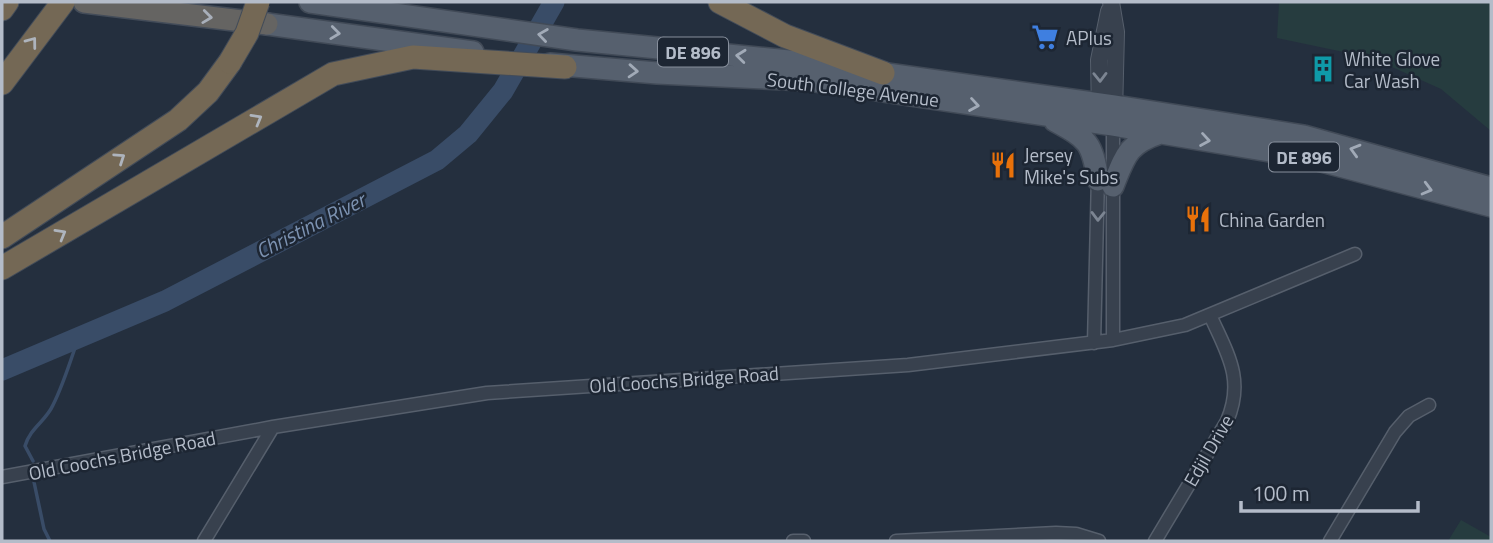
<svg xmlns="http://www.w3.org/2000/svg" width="1493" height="543" font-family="'Titillium Web',sans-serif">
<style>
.green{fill:#263c3f}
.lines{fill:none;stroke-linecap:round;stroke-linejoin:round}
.stream{stroke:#394c67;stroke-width:3.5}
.river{stroke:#394c67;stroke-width:21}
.minor-casing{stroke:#565f6c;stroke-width:15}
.tertiary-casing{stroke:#565f6c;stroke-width:18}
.primary-casing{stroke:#414a57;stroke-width:24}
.trunk-casing{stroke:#434c59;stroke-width:24}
.motorway-casing{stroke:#434c59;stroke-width:25}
.minor{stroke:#38414e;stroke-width:12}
.tertiary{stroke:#38414e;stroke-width:16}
.primary{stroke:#56606e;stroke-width:21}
.trunk{stroke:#656462;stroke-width:21}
.motorway{stroke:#746855;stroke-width:23}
.motorway-bridge-casing{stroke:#434c59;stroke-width:25;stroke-linecap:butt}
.motorway-bridge{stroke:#746855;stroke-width:23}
.oneway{stroke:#a8afba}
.oneway2{stroke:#a1aab7}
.oneway3{stroke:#aeb4bd}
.oneway4{stroke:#7c8592}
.labels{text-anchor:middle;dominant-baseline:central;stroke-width:5;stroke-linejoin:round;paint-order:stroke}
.shield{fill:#1d2633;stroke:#878f9c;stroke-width:2}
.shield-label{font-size:18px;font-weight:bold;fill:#b4bcc9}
.poi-label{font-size:19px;fill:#b4bcc9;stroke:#1d2633;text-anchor:start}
.street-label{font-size:19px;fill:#b4bcc9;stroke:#1d2633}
.water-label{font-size:21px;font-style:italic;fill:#7c92b1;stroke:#1d2633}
</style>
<rect width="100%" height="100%" fill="#242f3e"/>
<!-- green -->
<path class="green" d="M 1265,2 L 1491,2 L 1491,131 L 1441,89 L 1372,58 L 1277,38 L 1279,3 Z
M 1461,520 L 1491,537 L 1491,541 L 1448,541 Z"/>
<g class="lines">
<!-- stream -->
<path class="stream" d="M 33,461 L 25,446 C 30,428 46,421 53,405 C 64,383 71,359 79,336
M 34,482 L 44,529 L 50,541"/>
<!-- river -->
<path class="river" d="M 2,370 L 165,301 L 437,160 L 468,134 L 503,91 L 554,2"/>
<!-- minor casing -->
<g class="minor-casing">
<path id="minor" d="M 1113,125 L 1113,340
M 1094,343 L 1098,176
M 2,477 L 273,427 L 487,393 L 908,365 L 1113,340 L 1185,325 L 1355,254
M 204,541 L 273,427
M 793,541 L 804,541
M 896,541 L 1056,533 L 1076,534 L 1099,541
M 1155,541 L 1227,421 C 1245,379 1227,353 1210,315
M 1330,541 L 1395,432 L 1409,416 L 1429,405"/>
</g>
<!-- tertiary casing -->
<g class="tertiary-casing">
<path id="tertiary" d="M 1111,2 L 1116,32 L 1114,114
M 1100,114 L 1099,60 L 1109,11"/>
</g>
<!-- primary casing -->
<g class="primary-casing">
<path id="primary" d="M 310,2 L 577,40 L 809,63 L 1114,106 L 1304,136 L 1491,188
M 267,24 L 473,52
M 550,64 L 657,73 L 808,80 L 1113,125 L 1306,157 L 1491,206
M 1055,121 C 1088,139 1092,142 1098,180
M 1113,186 C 1125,156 1127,144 1160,133"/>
</g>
<!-- trunk casing -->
<g class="trunk-casing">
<path id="trunk" d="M 84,2 L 267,24"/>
</g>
<!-- motorway casing -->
<g class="motorway-casing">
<path id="motorway" d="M 720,2 L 785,36 L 883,73
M 2,9 L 7,2
M 2,83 L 63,2
M 2,237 L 178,120 L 208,92 L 230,62
M 2,268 L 333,74 L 413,57 L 565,67"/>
</g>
<!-- minor -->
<use href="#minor" class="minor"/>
<!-- tertiary -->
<use href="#tertiary" class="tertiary"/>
<!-- primary -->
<use href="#primary" class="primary"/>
<!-- trunk -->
<use href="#trunk" class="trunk"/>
<!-- motorway -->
<use href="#motorway" class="motorway"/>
<!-- motorway-bridge casing -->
<g class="motorway-bridge-casing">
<path id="motorway-bridge" d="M 230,62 L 247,33 L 258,2"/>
</g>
<!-- motorway-bridge -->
<use href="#motorway-bridge" class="motorway-bridge"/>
</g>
<!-- one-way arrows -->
<defs><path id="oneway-chevron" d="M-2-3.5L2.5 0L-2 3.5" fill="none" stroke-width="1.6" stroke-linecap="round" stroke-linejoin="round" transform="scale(1.75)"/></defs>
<use class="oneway" href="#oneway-chevron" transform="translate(207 17) rotate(7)"/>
<g class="oneway2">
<use href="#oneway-chevron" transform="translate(335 33) rotate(7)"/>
<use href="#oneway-chevron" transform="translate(543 35) rotate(-172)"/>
<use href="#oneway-chevron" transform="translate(741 56) rotate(-174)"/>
<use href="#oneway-chevron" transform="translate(633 71) rotate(4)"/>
<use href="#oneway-chevron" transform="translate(974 105) rotate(9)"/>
<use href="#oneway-chevron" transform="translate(1205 140) rotate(9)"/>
<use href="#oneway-chevron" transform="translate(1355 150) rotate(-164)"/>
<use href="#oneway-chevron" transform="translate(1427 189) rotate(15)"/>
</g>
<g class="oneway3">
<use href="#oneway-chevron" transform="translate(32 42) rotate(-53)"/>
<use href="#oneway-chevron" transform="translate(257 119) rotate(-30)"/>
<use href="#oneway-chevron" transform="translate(120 158) rotate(-34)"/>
<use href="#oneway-chevron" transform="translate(61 234) rotate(-30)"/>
</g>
<g class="oneway4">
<use href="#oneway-chevron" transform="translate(1100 77) rotate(89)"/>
<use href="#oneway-chevron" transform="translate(1098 216) rotate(91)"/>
</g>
<!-- icons -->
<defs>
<g id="supermarket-bare" transform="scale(2.1)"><path d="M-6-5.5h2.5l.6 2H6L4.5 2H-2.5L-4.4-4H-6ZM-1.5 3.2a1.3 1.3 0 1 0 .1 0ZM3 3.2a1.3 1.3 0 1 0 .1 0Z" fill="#3f7fe0" stroke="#1d2633" stroke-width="2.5" paint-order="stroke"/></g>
<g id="building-bare" transform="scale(2.1)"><path d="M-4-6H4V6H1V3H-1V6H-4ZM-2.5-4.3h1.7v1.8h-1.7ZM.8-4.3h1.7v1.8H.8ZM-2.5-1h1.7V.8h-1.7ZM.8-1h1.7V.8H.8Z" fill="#0f9aa8" stroke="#1d2633" stroke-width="2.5" paint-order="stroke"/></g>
<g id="restaurant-bare" transform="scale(2.1)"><path d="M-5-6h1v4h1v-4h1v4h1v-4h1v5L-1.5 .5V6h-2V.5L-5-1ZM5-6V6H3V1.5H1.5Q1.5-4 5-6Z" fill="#e8710a" stroke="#1d2633" stroke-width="2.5" paint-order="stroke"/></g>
</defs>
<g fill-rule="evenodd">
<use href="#supermarket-bare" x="1045" y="37"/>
<use href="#building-bare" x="1323" y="69"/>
<use href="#restaurant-bare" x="1003" y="165"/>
<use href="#restaurant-bare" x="1198" y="219"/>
</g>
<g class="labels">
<!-- shield labels -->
<g class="shield">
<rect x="658" y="37.5" width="70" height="29" rx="5"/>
<rect x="1269" y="142.5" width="70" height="29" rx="5"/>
</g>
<g class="shield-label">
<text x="693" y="52">DE 896</text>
<text x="1304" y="157">DE 896</text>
</g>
<!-- poi labels -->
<g class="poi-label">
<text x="1066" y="37">APlus</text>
<text x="1344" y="58">White Glove<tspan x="1344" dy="22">Car Wash</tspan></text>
<text x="1024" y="154">Jersey<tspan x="1024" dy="22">Mike's Subs</tspan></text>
<text x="1219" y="219">China Garden</text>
</g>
<!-- street labels -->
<g class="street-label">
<text transform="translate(853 89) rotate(7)">South College Avenue</text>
<text transform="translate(684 379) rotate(-4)">Old Coochs Bridge Road</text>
<text transform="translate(1208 450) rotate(-60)">Edjil Drive</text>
<text transform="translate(122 455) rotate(-11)">Old Coochs Bridge Road</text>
</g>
<!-- water labels -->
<g class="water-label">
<text transform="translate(310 225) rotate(-27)">Christina River</text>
</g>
</g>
<!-- border -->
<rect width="1493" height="543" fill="none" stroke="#b4bcc9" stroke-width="7"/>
<!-- scale -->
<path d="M1241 501v10h177v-10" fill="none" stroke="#b4bcc9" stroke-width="3.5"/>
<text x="1252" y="501" font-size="21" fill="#b4bcc9" stroke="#1d2633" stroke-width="5" paint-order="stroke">100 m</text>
</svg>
